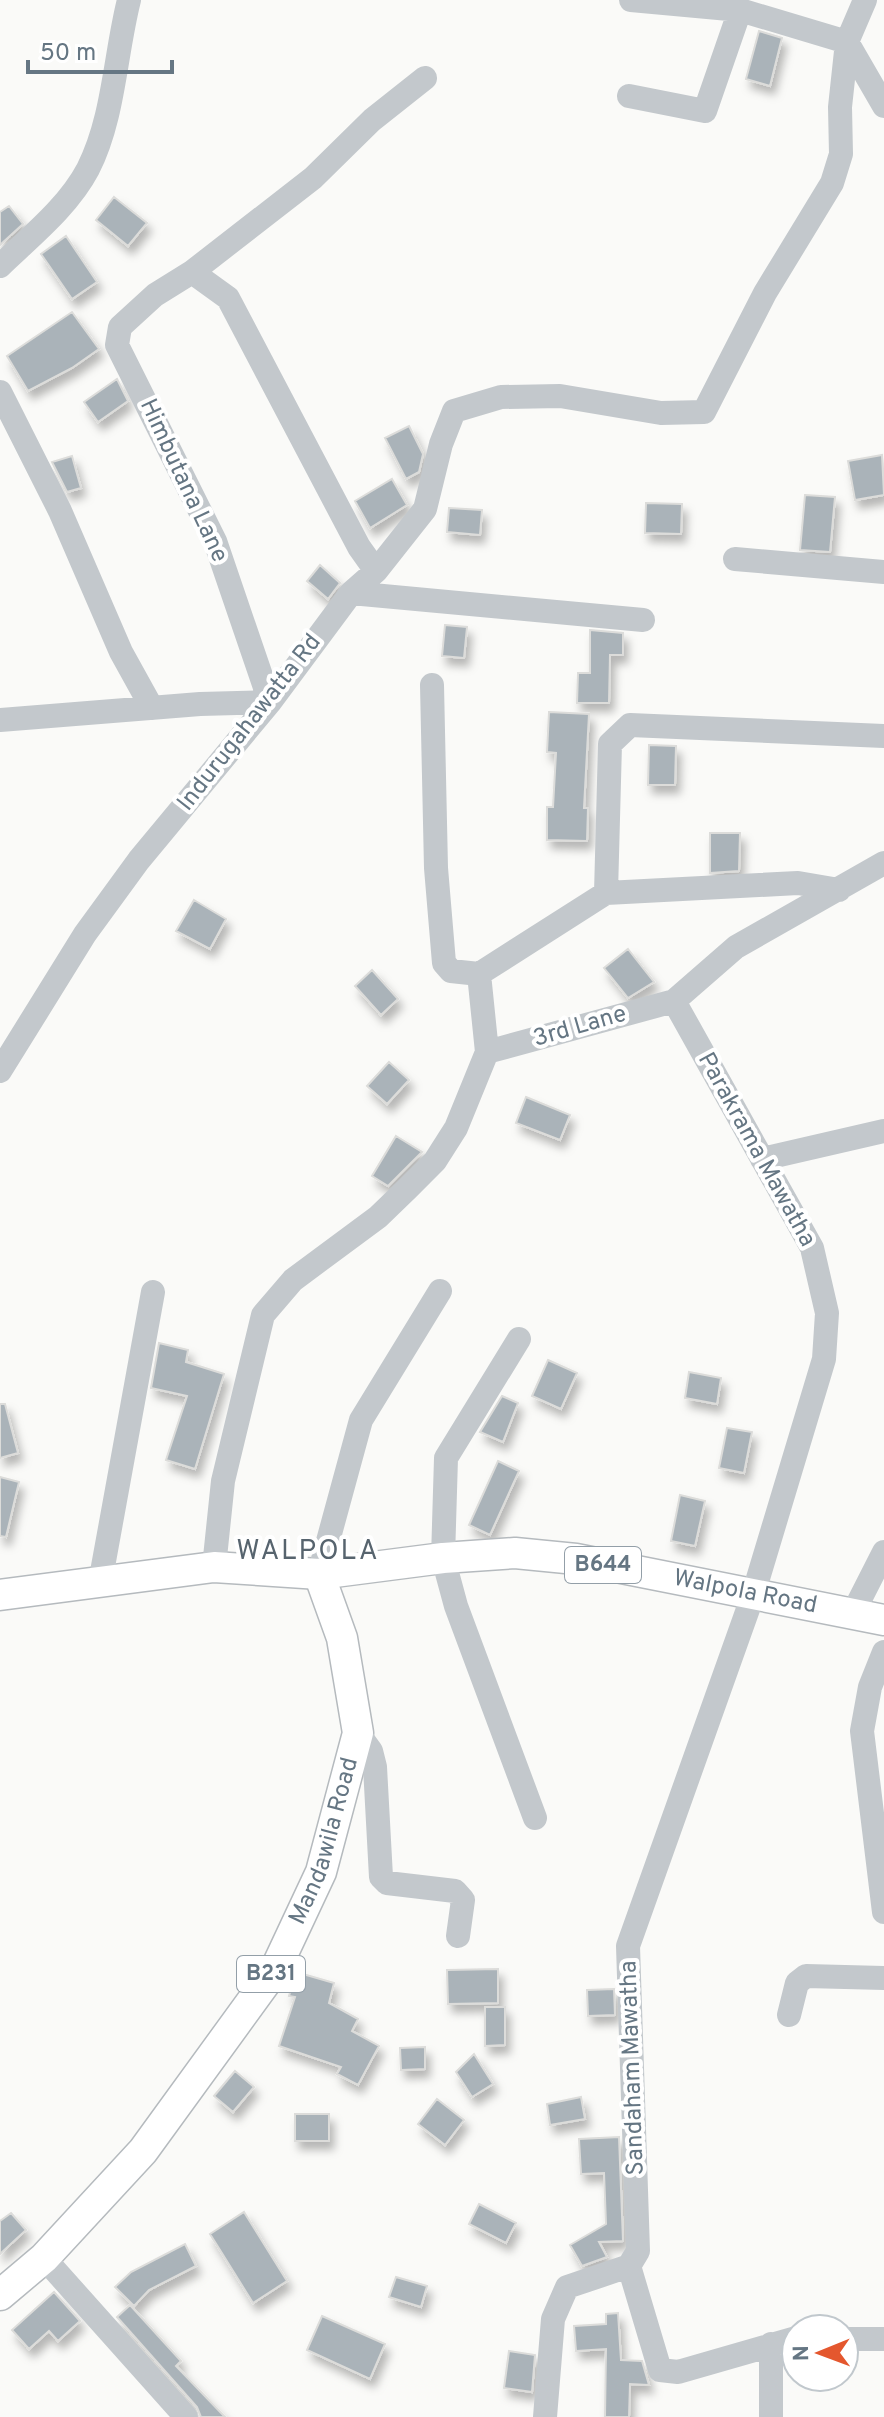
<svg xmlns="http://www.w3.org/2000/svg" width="884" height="2417" font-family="Overpass,sans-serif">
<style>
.building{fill:#aab3b9;stroke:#dcdcda;stroke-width:2;filter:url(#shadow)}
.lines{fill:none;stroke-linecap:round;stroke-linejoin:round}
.major-casing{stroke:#b5babe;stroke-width:33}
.minor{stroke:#c3c8cc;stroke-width:24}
.major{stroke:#fff;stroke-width:30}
.labels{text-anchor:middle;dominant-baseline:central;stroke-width:8;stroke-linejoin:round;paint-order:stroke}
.shield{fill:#fff;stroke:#939fa8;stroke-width:2}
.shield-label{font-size:22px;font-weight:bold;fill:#657683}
.street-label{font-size:24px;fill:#657683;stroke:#fff}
.quarter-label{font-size:28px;letter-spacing:2px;fill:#57646e;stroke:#fff}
</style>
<defs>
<filter id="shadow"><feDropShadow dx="4.5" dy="8" stdDeviation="4" flood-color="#0004"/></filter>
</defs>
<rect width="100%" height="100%" fill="#fafaf8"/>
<!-- building -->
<path class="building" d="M 759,31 L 782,38 L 770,86 L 746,79 Z
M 114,197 L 147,223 L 128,246 L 96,220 Z
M 9,206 L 23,224 L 0,245 L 0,212 Z
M 66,236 L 97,282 L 72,299 L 41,254 Z
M 72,312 L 99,349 L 72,368 L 28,391 L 7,356 Z
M 117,379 L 128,401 L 98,422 L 84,402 Z
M 409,426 L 423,454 L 419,472 L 406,479 L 385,438 Z
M 882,455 L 884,495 L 855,500 L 848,461 Z
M 72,456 L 81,488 L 67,492 L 52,462 Z
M 392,479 L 407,505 L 370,528 L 355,501 Z
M 805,495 L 835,497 L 830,552 L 800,550 Z
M 646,503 L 682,504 L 681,534 L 645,533 Z
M 449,508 L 482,510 L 480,535 L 447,532 Z
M 320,565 L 340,583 L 328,599 L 307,581 Z
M 445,625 L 467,627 L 464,658 L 442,656 Z
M 590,630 L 623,633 L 623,655 L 610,655 L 609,703 L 577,703 L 578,673 L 590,673 Z
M 549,712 L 589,714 L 584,808 L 588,808 L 587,841 L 547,840 L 547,807 L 553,807 L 556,753 L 547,752 Z
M 649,745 L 676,746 L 675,785 L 648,785 Z
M 710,833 L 740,833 L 739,871 L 710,873 Z
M 194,900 L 226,919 L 210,949 L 176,931 Z
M 628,949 L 654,982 L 628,998 L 604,968 Z
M 372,970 L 398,999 L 381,1015 L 355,986 Z
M 389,1062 L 409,1080 L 387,1104 L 367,1086 Z
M 526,1097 L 570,1115 L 560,1140 L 516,1123 Z
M 396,1136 L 422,1152 L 388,1186 L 372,1176 Z
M 159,1343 L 188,1350 L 186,1362 L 224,1374 L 195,1469 L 166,1460 L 187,1396 L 151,1388 Z
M 548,1360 L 577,1373 L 561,1409 L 532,1396 Z
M 689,1372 L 721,1378 L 717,1404 L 685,1398 Z
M 502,1396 L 518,1403 L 503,1442 L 480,1432 Z
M 0,1404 L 5,1404 L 18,1453 L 0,1458 Z
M 727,1428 L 752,1432 L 744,1473 L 719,1468 Z
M 498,1461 L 519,1471 L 490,1535 L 469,1525 Z
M 0,1477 L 19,1482 L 6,1537 L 0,1536 Z
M 680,1495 L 705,1501 L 695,1546 L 671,1541 Z
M 498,1969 L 498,2003 L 448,2004 L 447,1970 Z
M 296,1972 L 334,1983 L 329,2003 L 358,2019 L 352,2031 L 379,2046 L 358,2085 L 337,2074 L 341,2067 L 279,2046 L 295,1997 L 289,1996 Z
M 614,1989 L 615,2015 L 588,2016 L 587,1990 Z
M 485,2007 L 505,2007 L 505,2045 L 485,2046 Z
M 425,2047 L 425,2069 L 401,2070 L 400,2048 Z
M 474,2054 L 493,2084 L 472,2097 L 456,2072 Z
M 235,2071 L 254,2087 L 233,2112 L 214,2096 Z
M 581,2097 L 585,2119 L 550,2125 L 547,2104 Z
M 437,2099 L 464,2120 L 445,2145 L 418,2124 Z
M 295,2114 L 329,2114 L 329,2141 L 295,2141 Z
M 619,2137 L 623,2241 L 599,2242 L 607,2257 L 582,2266 L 570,2245 L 606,2224 L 604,2173 L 581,2174 L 579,2139 Z
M 479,2204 L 516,2223 L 506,2243 L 469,2224 Z
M 244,2212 L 287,2281 L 253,2303 L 210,2234 Z
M 11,2213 L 26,2230 L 0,2254 L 0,2221 Z
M 185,2244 L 196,2266 L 149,2290 L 134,2306 L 115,2287 L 131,2272 Z
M 396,2277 L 427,2286 L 421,2307 L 389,2297 Z
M 54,2292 L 80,2321 L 58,2341 L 49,2331 L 29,2349 L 12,2330 Z
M 130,2305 L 181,2361 L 176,2366 L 225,2417 L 201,2417 L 197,2407 L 117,2317 Z
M 618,2313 L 621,2360 L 642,2361 L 649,2385 L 630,2384 L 629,2417 L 605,2417 L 606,2349 L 576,2351 L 574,2326 L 606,2324 L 606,2314 Z
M 322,2316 L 385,2344 L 370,2379 L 307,2350 Z
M 509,2351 L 535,2355 L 532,2392 L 504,2388 Z"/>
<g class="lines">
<!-- major casing -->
<g class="major-casing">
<g id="major">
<path id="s1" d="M 0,1595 L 214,1567 L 319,1574 L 443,1558 L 515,1553 L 576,1559 L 884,1620"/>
<path id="s2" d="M 0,2295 L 44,2258 L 143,2151 L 276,1968 L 321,1872 L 358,1733 L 342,1638 L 319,1574"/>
</g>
</g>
<!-- minor -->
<path class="minor" d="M 631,0 L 740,10 L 847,42 L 884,106
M 629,96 L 705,111 L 740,10
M 0,266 C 30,237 68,207 88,169 C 114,118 115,55 129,0
M 192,272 L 228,298 L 359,547 L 376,571
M 0,392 L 60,511 L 121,652 L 152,708
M 735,559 L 884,572
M 351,593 L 643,620
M 432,685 L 436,868 L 444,963 L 451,971 L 479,974
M 0,720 L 200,704 L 270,702 L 215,541 L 117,345 L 120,327 L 155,295 L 192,272 L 313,178 L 372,120 L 425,78
M 606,893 L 610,744 L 630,725 L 884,736
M 487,1052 L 674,1001
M 0,1071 L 85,934 L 139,860 L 270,702 L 351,593 L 376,571 L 425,509 L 441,444 L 454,411 L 501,397 L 560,396 L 661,413 L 704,412 L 765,293 L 832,183 L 841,154 L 840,107 L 847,42 L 865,0
M 762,1159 L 884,1131
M 519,1339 L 446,1458 L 443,1558 L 456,1606 L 535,1818
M 214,1567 L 223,1481 L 263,1315 L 293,1280 L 378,1217 L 408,1188 L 435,1161 L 456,1128 L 487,1052 L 479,974 L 606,893 L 798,883 L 839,890
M 319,1574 L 361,1420 L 440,1291
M 100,1583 L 153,1292
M 853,1613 L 884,1552
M 884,1652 L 870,1687 L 862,1731 L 884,1912
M 358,1733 L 371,1751 L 375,1767 L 381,1877 L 387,1883 L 455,1891 L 463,1900 L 458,1936
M 789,2015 L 797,1983 L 806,1976 L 884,1978
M 44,2258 L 186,2417
M 629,2266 L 660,2370 L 678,2372 L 796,2338
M 844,2339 L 884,2339
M 545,2417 L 553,2319 L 567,2287 L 629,2266 L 638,2251 L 628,1946 L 753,1595 L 824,1359 L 827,1313 L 812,1248 L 674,1001 L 736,947 L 884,863
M 771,2417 L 771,2344"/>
<!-- major -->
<use href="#major" class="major"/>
</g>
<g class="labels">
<!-- shield labels -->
<g class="shield">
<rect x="565" y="1547" width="76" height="36" rx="6"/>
<rect x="237" y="1956" width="68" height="36" rx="6"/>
</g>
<g class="shield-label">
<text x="603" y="1565">B644</text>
<text x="271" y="1974">B231</text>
</g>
<!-- street labels -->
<g class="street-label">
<text transform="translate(183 481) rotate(65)">Himbutana Lane</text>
<text transform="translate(250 723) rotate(-52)">Indurugahawatta Rd</text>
<text transform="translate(580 1027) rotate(-16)">3rd Lane</text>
<text transform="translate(756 1150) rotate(61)">Parakrama Mawatha</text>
<text stroke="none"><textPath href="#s1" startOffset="752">Walpola Road</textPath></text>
<text stroke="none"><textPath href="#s2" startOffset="566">Mandawila Road</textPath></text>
<text transform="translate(633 2068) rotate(-92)">Sandaham Mawatha</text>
</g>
<!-- quarter labels -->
<g class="quarter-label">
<text x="308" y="1552">WALPOLA</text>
</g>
</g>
<!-- north arrow -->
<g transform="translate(820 2353) rotate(269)"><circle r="38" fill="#ffffff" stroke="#c1c8cd" stroke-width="2"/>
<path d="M0-6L14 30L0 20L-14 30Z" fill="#e4572e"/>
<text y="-12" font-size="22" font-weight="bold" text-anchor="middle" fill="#657683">N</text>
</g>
<!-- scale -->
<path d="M28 60v12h144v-12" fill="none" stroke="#657683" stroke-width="4"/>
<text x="40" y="60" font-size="24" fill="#657683" stroke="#ffffff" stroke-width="6" paint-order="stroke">50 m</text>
</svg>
